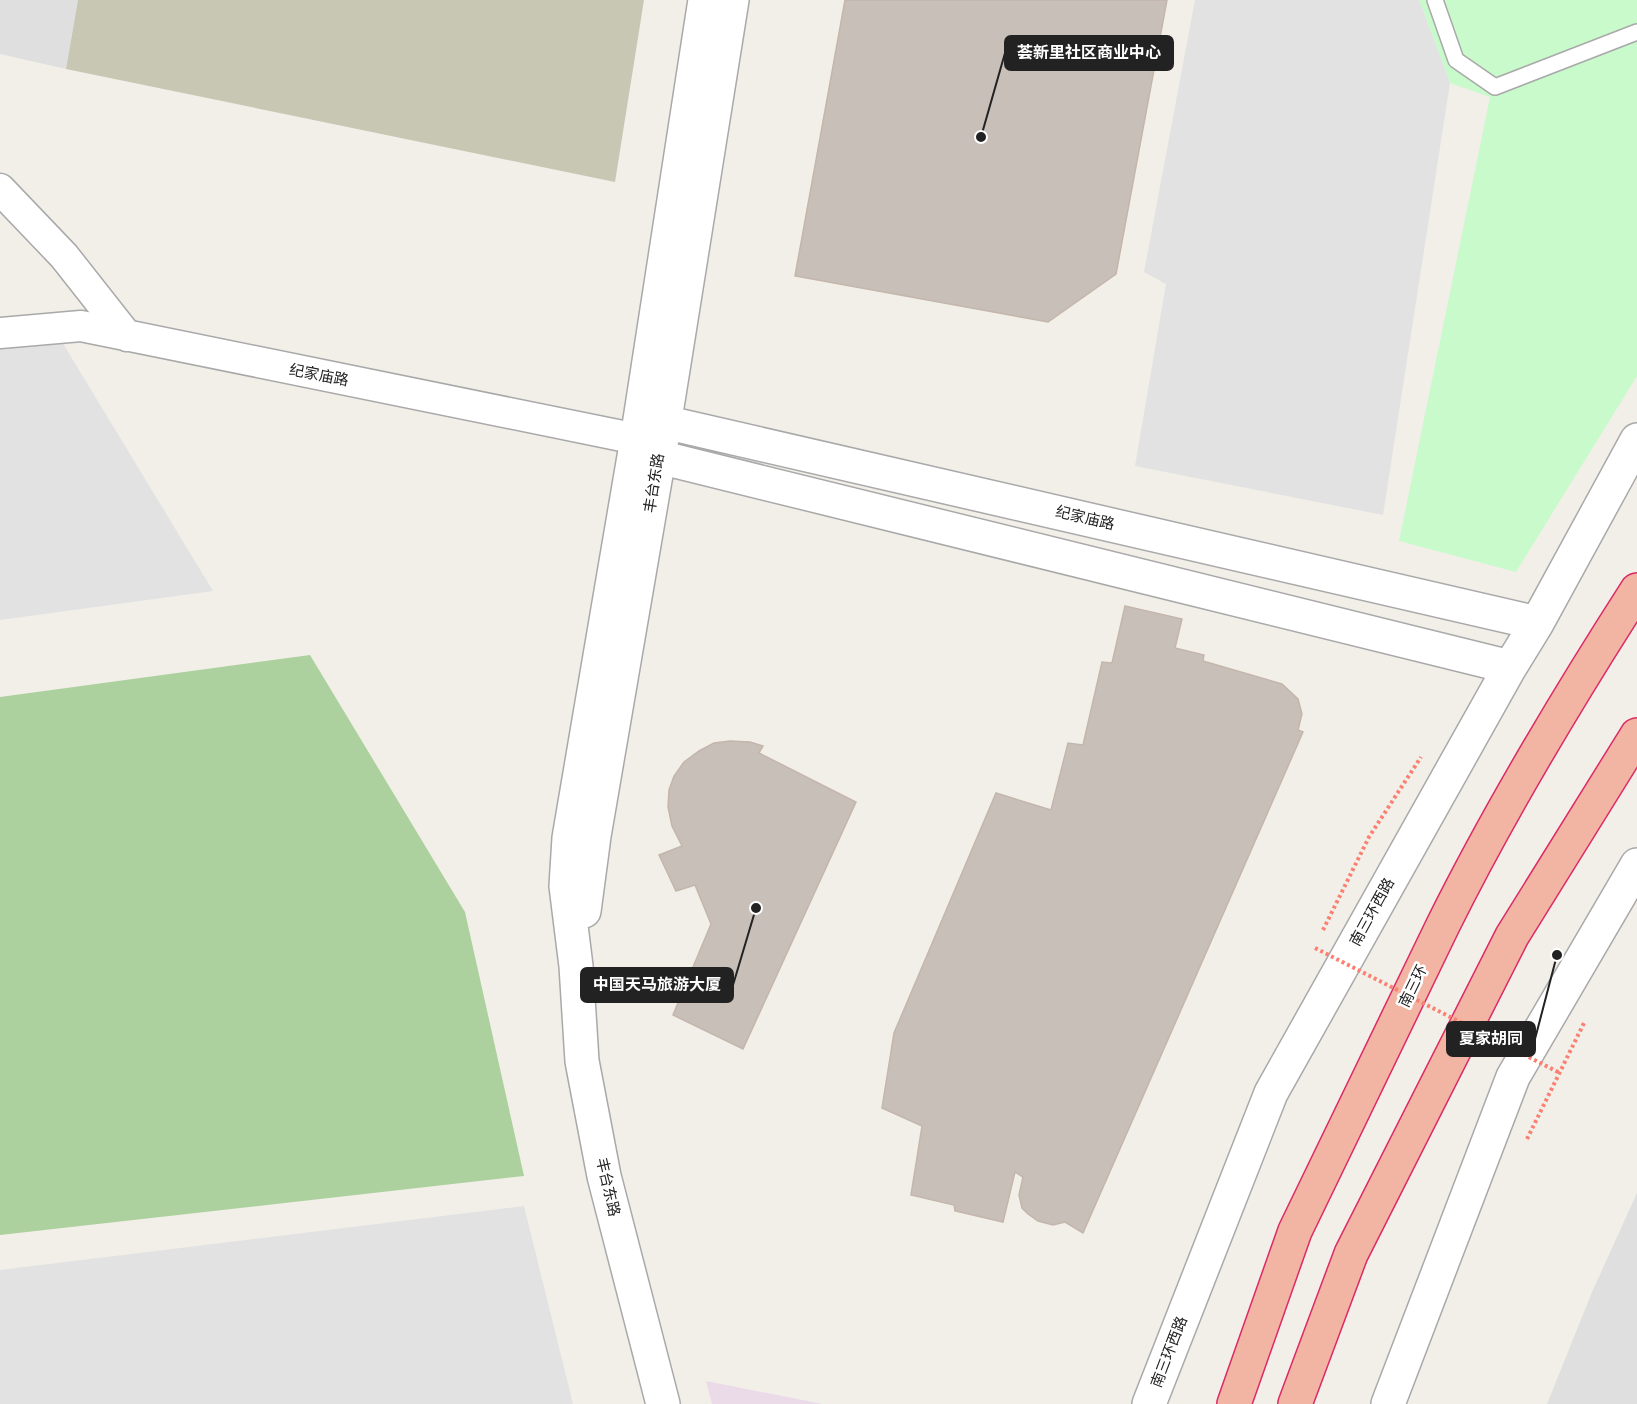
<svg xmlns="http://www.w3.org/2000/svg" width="1637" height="1404" font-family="Raleway,'Noto Sans SC',sans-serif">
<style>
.residential{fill:#e0dfdf}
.industrial{fill:#ebdbe8}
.construction{fill:#c7c7b4}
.forest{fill:#add19e}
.park{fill:#c8facc}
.parking{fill:#e2e2e2}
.building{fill:#c7bfb8;stroke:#c4b6ab;stroke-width:1.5}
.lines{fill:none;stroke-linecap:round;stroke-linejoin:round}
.service-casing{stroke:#a9a9a9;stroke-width:18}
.minor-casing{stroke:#a9a9a9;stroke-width:33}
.tertiary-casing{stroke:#a9a9a9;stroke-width:36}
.trunk-casing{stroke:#dc2a67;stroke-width:36}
.path{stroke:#fa8072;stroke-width:4;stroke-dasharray:3 3;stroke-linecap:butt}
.service{stroke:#fff;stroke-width:15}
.minor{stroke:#fff;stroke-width:30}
.tertiary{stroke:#fff;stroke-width:33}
.trunk{stroke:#f2b4a3;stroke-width:33}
.path-bridge{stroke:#fa8072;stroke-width:4;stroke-dasharray:3 3;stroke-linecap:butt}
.labels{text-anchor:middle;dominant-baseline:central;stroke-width:5;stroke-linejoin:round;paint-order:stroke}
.street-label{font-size:15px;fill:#222;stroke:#fff}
.leader{fill:none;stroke:#222;stroke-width:2}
.callout-dot{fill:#222;stroke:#fff;stroke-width:2}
.callout{fill:#222;stroke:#222;stroke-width:2}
.callout-label{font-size:16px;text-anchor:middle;font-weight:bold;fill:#fff}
</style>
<rect width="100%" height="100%" fill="#f2efe9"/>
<!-- residential -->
<path class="residential" d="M 0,0 L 78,0 L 66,69 L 0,54 Z
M 1637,1193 L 1637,1404 L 1547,1404 L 1592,1292 Z"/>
<!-- industrial -->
<path class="industrial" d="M 706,1381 L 823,1404 L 712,1404 Z"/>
<!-- construction -->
<path class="construction" d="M 78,0 L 644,0 L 615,182 L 66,69 Z"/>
<!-- forest -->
<path class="forest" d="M 310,655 L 465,912 L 524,1176 L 0,1235 L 0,697 Z"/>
<!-- park -->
<path class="park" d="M 1419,0 L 1637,0 L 1637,376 L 1516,572 L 1399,541 L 1490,97 L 1450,83 Z"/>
<!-- parking -->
<path class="parking" d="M 1195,0 L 1419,0 L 1450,83 L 1383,515 L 1135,466 L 1166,284 L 1144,272 Z
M 62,342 L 213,591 L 0,620 L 0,348 Z
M 524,1206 L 573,1404 L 0,1404 L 0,1270 Z"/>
<!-- building -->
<path class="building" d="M 845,0 L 1167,0 L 1116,274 L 1048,322 L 795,276 Z
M 1125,606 L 1182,619 L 1175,648 L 1204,655 L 1203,661 L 1282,684 L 1298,699 L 1302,714 L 1298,730 L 1303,732 L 1083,1233 L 1065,1222 L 1053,1225 L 1038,1221 L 1028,1214 L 1022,1208 L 1019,1195 L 1023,1177 L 1015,1172 L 1003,1222 L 955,1211 L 954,1205 L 911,1195 L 922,1126 L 882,1108 L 894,1033 L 996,793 L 1051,810 L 1068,743 L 1083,745 L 1102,662 L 1112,663 Z
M 730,741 L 750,742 L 763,746 L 759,753 L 856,802 L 743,1049 L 673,1015 L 711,924 L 695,885 L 676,891 L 659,855 L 682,846 L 672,826 L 668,807 L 669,790 L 674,776 L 684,762 L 699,751 L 714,743 Z"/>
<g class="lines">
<!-- service casing -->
<g class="service-casing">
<path id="service" d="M 1435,0 L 1456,60 L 1495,87 L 1637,32"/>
</g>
<!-- minor casing -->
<g class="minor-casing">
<path id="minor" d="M 0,189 L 64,256 L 127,336
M 0,333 L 81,326 L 637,439"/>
</g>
<!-- tertiary casing -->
<g class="tertiary-casing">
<path id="tertiary" d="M 646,433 L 664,422 L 1537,623
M 643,444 L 659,457 L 1510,667
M 584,911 L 594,836 L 659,457 L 732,0
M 663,1404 L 604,1176 L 582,1061 L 576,966 L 566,886 L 569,838 L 637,439 L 705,0
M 1149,1404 L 1271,1093 L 1510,667 L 1537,623 L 1637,440
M 1388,1404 L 1513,1077 L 1637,865"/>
</g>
<!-- trunk casing -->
<g class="trunk-casing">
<path id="trunk" d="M 1234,1404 L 1295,1231 L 1443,925 C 1500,810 1567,699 1637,590
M 1295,1404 L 1351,1254 L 1512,936 L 1637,735"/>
</g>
<!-- path -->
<path class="path" d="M 1323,930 L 1369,837 L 1421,757
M 1527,1139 L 1585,1021"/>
<!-- service -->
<use href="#service" class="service"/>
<!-- minor -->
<use href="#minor" class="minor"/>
<!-- tertiary -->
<use href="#tertiary" class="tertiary"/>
<!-- trunk -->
<use href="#trunk" class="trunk"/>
<!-- path-bridge -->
<path class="path-bridge" d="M 1315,948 L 1560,1073"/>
</g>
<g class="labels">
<!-- street labels -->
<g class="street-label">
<text transform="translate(319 375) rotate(11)">纪家庙路</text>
<text transform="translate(654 483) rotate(-81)">丰台东路</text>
<text transform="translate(1085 518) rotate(13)">纪家庙路</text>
<text transform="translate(1372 912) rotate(-61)">南三环西路</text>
<text transform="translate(1413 986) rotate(-64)">南三环</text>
<text transform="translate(608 1187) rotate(77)">丰台东路</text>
<text transform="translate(1169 1352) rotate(-69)">南三环西路</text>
</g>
</g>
<!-- callouts -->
<path class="leader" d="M981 137L1005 53M756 908L733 985M1557 955L1535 1039"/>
<g class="callout-dot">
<circle cx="981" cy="137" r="6"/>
<circle cx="756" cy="908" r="6"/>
<circle cx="1557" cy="955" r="6"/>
</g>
<g class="callout">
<rect x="1005" y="36" width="168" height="34" rx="6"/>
<rect x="581" y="968" width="152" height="34" rx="6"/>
<rect x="1447" y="1022" width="88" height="34" rx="6"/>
</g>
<g class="callout-label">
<text x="1089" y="58">荟新里社区商业中心</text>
<text x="657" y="990">中国天马旅游大厦</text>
<text x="1491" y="1044">夏家胡同</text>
</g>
</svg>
